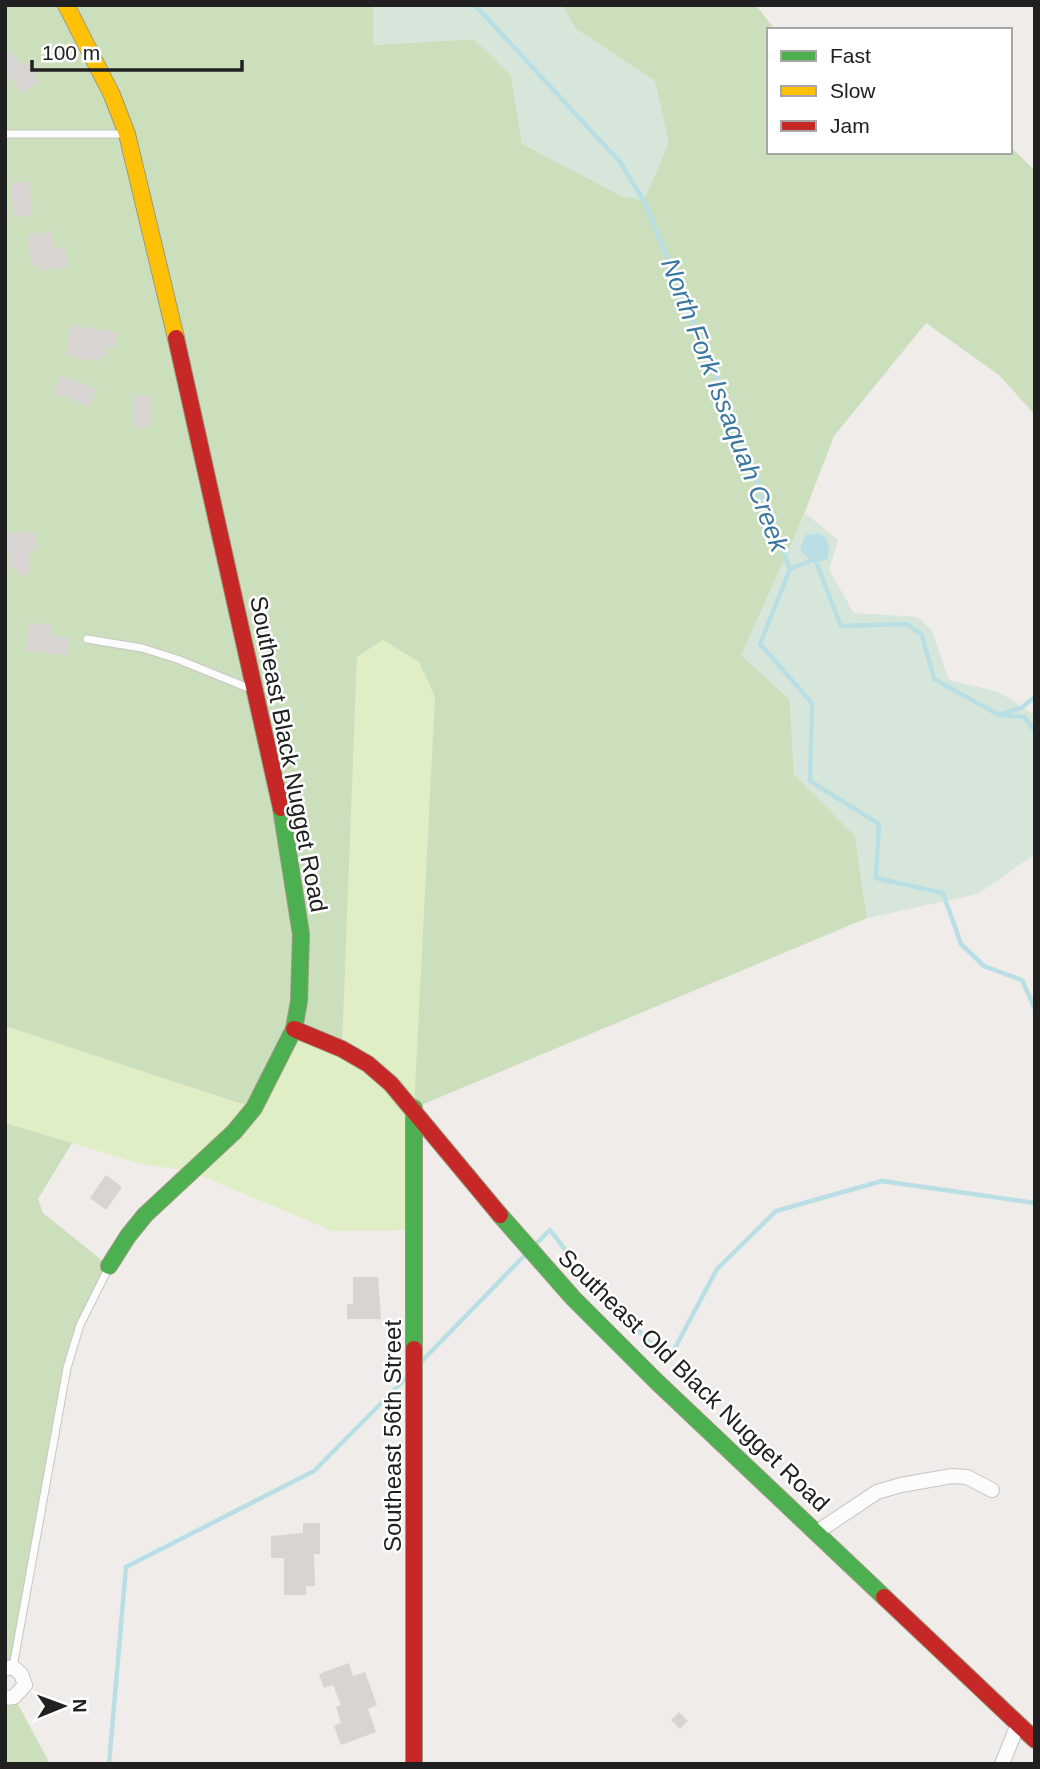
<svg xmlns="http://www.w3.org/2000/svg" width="1040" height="1769" font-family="Arial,sans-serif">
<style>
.grass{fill:#dfeec5}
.forest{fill:#ccdfbc}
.wetland{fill:#d6e6db}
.water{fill:#b9dfe5}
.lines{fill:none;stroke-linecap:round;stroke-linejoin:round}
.stream{stroke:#b9dfe5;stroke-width:4.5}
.building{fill:#d7d4d1}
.lane-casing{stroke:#c7c6c5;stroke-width:9}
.street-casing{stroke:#c7c6c5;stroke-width:16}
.fast-casing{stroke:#9a9a7f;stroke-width:18}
.slow-casing{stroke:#9a9a7f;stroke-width:18}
.jam-casing{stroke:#9a9a7f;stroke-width:18}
.lane{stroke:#fdfcfc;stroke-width:7}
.street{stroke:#fdfcfc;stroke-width:14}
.fast{stroke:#4caf50;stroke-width:16}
.slow{stroke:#ffc107;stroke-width:16}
.jam{stroke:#c62828;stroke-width:16}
.labels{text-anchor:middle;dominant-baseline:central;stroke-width:5;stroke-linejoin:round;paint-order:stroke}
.street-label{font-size:24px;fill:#202020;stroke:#fff}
.water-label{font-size:26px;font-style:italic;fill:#3b77a1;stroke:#fff}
</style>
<rect width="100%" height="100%" fill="#efece9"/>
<!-- grass -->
<path class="grass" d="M 383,640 L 419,662 L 435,697 L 414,1230 L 333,1231 L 190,1171 L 142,1164 L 5,1123 L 5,1026 L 253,1108 L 294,1029 L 342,1049 L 357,657 Z"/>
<!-- forest -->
<path class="forest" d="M 5,5 L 373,5 L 373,45 L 474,39 L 511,75 L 522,144 L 655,81 L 576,29 L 561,5 L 756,5 L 775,30 L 769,30 L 769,152 L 1010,152 L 1010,146 L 1035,171 L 1035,415 L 999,375 L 926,323 L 834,436 L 794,540 L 790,700 L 794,774 L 855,836 L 867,918 L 414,1108 L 435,697 L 419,662 L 383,640 L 357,657 L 342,1049 L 294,1029 L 254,1108 L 5,1026 Z
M 5,1123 L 72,1143 L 38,1199 L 43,1213 L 109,1266 L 80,1325 L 67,1368 L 13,1667 L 5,1669 Z
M 14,1697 L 50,1764 L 5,1764 L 5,1698 Z"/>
<!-- wetland -->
<path class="wetland" d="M 373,5 L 561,5 L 576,29 L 655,81 L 669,142 L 644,201 L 621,196 L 522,144 L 511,75 L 474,39 L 373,45 Z
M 805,513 L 838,540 L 829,570 L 854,613 L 918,617 L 932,631 L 949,680 L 999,692 L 1033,714 L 1035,717 L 1035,854 L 978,894 L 867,918 L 855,836 L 794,774 L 790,700 L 741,655 Z"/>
<!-- water -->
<path class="water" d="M 819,533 C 830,539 830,547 828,559 C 814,564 810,561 800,550 L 805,535 Z"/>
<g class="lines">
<!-- stream -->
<path class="stream" d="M 475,5 L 620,162 L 644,201 L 741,438 L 790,569 L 760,644 L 812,703 L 810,781 L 879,824 L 876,878 L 943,893 L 961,944 L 984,966 L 1022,980 L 1035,1009
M 790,569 L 815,559 L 841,626 L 907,624 L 922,635 L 934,679 L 999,715 L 1024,717 L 1035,731
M 1002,714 L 1021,708 L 1035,697
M 533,1247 L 550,1230 L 587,1278 L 668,1361 L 717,1269 L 776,1211 L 882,1181 L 1035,1203
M 421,1362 L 527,1253
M 109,1764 L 126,1567 L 314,1471 L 408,1376"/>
</g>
<!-- building -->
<path class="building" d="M 12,52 L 21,66 L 27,62 L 40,82 L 23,93 L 14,80 L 11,83 L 5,73 L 5,57 Z
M 11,182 L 30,182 L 31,216 L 13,217 Z
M 52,231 L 54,249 L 65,247 L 68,267 L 42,271 L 41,265 L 32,266 L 27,235 Z
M 71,325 L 117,332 L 115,349 L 107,348 L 106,358 L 99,357 L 98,361 L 66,356 Z
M 61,375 L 96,389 L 90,407 L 54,393 Z
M 133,395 L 150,395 L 152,426 L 134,427 Z
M 36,532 L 37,550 L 29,550 L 30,575 L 18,575 L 18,569 L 10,569 L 9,553 L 6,553 L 5,533 Z
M 29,623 L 52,625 L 51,636 L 69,638 L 68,655 L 26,651 Z
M 106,1175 L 122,1187 L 106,1210 L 90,1198 Z
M 353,1277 L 378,1277 L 381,1319 L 347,1319 L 347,1304 L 353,1304 Z
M 303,1523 L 320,1523 L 320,1554 L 314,1554 L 315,1586 L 306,1586 L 306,1595 L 284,1595 L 284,1558 L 271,1558 L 271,1536 L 303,1533 Z
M 349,1663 L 353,1676 L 365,1672 L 377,1705 L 368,1709 L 376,1732 L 341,1745 L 334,1726 L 341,1723 L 336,1707 L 341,1705 L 333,1685 L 324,1688 L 319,1674 Z
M 679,1712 L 688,1721 L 680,1729 L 671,1720 Z"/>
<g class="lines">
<!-- lane casing -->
<g class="lane-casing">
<path id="lane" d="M 5,134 L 124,134
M 87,639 L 142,648 L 177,659 L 251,689
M 13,1667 L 67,1368 L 80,1325 L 109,1267"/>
</g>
<!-- street casing -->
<g class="street-casing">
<path id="street" d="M 817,1532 L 877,1492 L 901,1485 L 952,1476 L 967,1477 L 992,1490
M 5,1669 L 13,1667 L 21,1674 L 25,1685 L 14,1697 L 5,1698
M 1002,1764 L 1018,1724"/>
</g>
<!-- fast casing -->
<g class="fast-casing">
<path id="fast" d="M 414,1108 L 414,1349
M 500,1215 L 573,1298 L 656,1381 L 884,1597
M 109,1266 L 128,1236 L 145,1215 L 234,1132 L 254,1108 L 294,1029 L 299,1001 L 301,934 L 281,808"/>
</g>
<!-- slow casing -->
<g class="slow-casing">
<path id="slow" d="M 66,5 L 112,95 L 127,134 L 176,338"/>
</g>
<!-- jam casing -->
<g class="jam-casing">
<path id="jam" d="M 176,338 L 281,808
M 294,1029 L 342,1049 L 368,1064 L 391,1084 L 500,1215
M 414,1349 L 414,1764
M 884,1597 L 1035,1740"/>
</g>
<!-- lane -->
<use href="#lane" class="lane"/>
<!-- street -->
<use href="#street" class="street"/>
<!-- fast -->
<use href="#fast" class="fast"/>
<!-- slow -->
<use href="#slow" class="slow"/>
<!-- jam -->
<use href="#jam" class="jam"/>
</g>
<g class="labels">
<!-- street labels -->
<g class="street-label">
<text transform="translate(289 754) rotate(79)">Southeast Black Nugget Road</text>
<text transform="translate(694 1380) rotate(44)">Southeast Old Black Nugget Road</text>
<text transform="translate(392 1436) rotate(-90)">Southeast 56th Street</text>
</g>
<!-- water labels -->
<g class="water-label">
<text transform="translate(725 405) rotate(69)">North Fork Issaquah Creek</text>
</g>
</g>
<!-- border -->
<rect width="1040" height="1769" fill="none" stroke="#202020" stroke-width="14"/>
<!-- legend -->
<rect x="767" y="28" width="245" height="126" fill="#ffffff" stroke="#a6a6a6" stroke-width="2"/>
<rect x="781" y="51" width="35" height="10" fill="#4caf50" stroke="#a6a6a6" stroke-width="2"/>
<text x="830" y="63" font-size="21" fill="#202020">Fast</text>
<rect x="781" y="86" width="35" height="10" fill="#ffc107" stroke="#a6a6a6" stroke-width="2"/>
<text x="830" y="98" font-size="21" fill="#202020">Slow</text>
<rect x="781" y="121" width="35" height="10" fill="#c62828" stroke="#a6a6a6" stroke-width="2"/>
<text x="830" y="133" font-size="21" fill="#202020">Jam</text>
<!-- north arrow -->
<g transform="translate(63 1706) rotate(89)" stroke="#ffffff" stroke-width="5" paint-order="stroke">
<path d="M0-5L12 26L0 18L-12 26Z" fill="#202020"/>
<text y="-10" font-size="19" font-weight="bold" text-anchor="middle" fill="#202020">N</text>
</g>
<!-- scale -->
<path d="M32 60v10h210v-10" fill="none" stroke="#202020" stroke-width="3.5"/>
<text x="42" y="60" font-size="21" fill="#202020" stroke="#ffffff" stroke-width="5" paint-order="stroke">100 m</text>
</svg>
